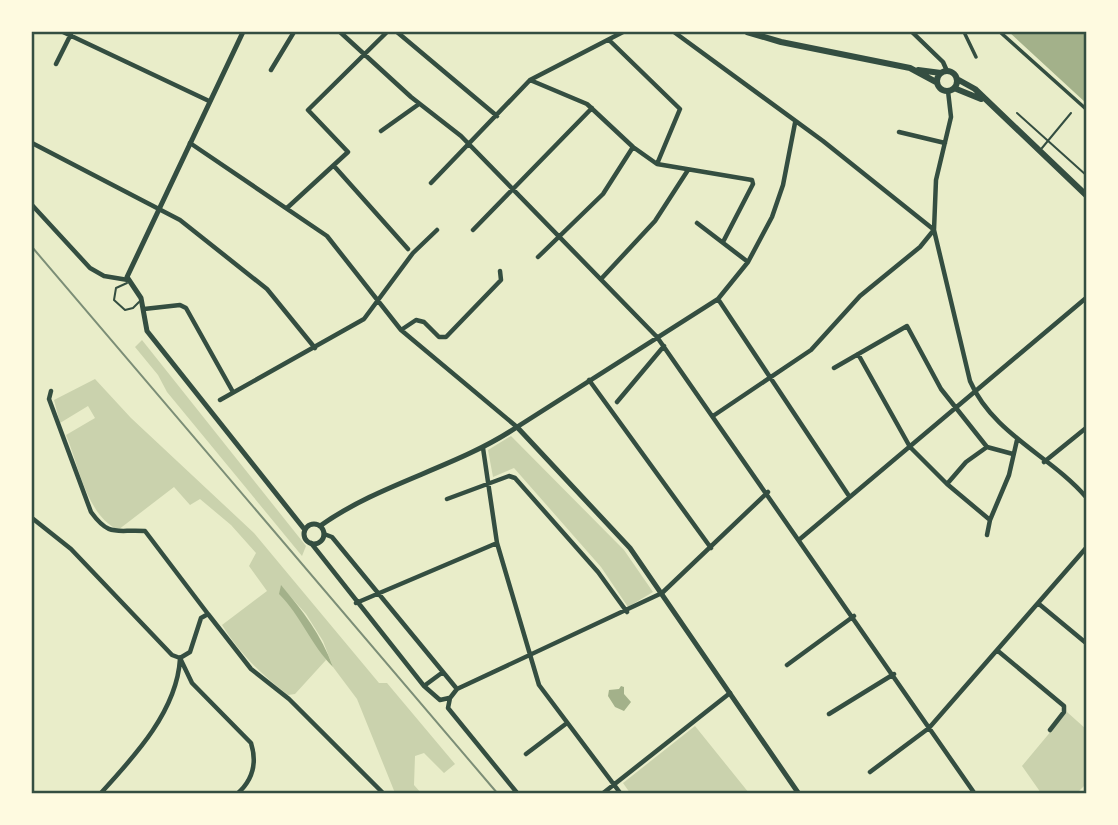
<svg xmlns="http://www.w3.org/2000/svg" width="1118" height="825" font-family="'Sofia Sans Condensed',sans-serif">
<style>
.green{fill:#cad2ad}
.water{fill:#a3b18a}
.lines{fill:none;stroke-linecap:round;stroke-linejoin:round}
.service{stroke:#344e41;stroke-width:2}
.pedestrian{stroke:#344e41;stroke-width:3.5}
.minor{stroke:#344e41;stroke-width:4.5}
.tertiary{stroke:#344e41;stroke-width:5}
.secondary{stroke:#344e41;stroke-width:6}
.rail{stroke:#7c8e77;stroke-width:2}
.neatline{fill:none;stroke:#344e41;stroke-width:2.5}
</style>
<rect width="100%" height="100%" fill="#e9edc9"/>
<!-- green -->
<path class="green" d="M 142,340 L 306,546 L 302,556 L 167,392 L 158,375 L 135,347 Z
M 95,379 L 131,418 L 254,533 L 379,683 L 387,683 L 455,764 L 444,773 L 424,753 L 415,756 L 414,785 L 421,793 L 395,793 L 357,699 L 333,667 L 323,641 L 306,614 L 281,586 L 280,594 L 297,612 L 326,660 L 295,694 L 288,695 C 261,674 240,654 222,625 L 267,591 L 249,566 L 256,553 L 231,525 L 200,499 L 190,505 L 174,487 L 118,530 C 86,514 79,466 66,435 L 95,418 L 88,406 L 60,423 L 54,400 Z
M 511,436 L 624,550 L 653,592 L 628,607 L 601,567 L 514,468 L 493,477 L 488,450 Z
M 1067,712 L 1086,729 L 1086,784 L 1077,793 L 1041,793 L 1022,766 Z
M 695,726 L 749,793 L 630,793 L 623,783 Z"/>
<!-- water -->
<path class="water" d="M 1009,32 L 1086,32 L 1086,103 Z
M 281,585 C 303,611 321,634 333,667 C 311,645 301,616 279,594 Z
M 621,686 L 624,687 L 624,694 L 631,702 L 624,711 L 615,707 L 608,696 L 609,690 L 619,689 Z"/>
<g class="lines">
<!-- service -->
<path class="service" d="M 1017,113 L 1086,175
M 1042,148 L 1071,113
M 127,283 L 116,288 L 114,300 L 125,310 L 133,308 L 139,302"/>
<!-- pedestrian -->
<path class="pedestrian" d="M 964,32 L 976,57
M 1000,32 L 1086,109"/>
<!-- minor -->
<path class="minor" d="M 63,32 L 209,101
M 340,32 L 411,97 L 461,136 L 657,337 L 975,794
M 397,32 L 497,116
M 674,32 L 823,141 L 933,229
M 912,32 L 943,62 L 947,71
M 609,40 L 680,109 L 657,164
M 56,64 L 72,32
M 271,70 L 294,32
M 530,80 L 587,104 L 633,147 L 657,164 L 752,180 L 753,184 L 723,242
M 948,91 L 951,117 L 936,180 L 934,230 L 970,381 C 993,434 1051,456 1086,497
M 381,131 L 419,104
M 899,132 L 945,143
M 32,143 L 180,220 L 267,289 L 315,348
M 190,143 L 327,236 L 401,330 L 517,427 L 718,299 L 748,262 L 772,217 L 783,185 L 795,123
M 334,166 L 408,249
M 431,183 L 530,80 L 623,32
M 32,205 L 90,268 L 104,276 L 128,280
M 287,208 L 348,152 L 308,110 L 387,32
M 697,223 L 748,262
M 473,230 L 592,108
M 538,257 L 603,194 L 633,147
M 602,278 L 655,221 L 688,170
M 718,299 L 849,496
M 144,309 L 180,305 L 186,308 L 233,392
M 401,330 L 416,320 L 424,322 L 439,337 L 446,337 L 501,280 L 500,271
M 858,354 L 910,447 L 947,484 L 990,520
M 834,368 L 907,326 L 941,389 L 987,447
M 589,380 L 711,548
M 51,391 L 49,399 L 91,512 C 110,538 116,529 145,531 L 208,614
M 220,400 L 364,319 L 413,253 L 437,230
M 617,402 L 664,346
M 713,416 L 811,350 L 860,296 L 920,247 L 933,231
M 483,448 L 497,543 L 539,685 L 621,794
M 1044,462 L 1086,428
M 947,484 L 966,462 L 987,447 L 1013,454
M 447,499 L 509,476 L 515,478 L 598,572 L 627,612
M 32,518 L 71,549 L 172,655 L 180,658 L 192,683 L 251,743 C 257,762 253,780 237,794
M 324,534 L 332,537 L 457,689
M 987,535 L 990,520 L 1009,475 L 1017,440
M 800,539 L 1086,298
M 311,543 L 424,686 L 440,700 L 449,698
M 356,603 L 497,543
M 1039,604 L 1086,643
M 998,651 L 1064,706 L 1064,712 L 1050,730
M 180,658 L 190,652 L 201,618 L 208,614 L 251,669 L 289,699 L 384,794
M 787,665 L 854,616
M 424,686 L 443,672
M 829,714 L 894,674
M 526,754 L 567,723
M 870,772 L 929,728 L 1086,548
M 100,794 C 134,757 177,711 180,659
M 518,794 L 448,708 L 450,698 L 457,689 L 662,593 L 768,492
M 602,794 L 730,693"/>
<!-- tertiary -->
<path class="tertiary" d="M 243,32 L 127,277 L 141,298 L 147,331 L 305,530
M304 534a10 10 0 1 1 20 0a10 10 0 1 1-20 0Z
M 320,526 C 380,483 456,468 517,427 L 630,548 L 799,794"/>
<!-- secondary -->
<path class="secondary" d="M 747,32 L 781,42 L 910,68 L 936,82
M 918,70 L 941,73
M937 81a10 10 0 1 1 20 0a10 10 0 1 1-20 0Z
M 957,79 L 975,89 L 1086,195
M 954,88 L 981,99"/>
<!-- rail -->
<path class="rail" d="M 32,247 L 498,794"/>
</g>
<!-- border -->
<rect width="1118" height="825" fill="none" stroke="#fefae0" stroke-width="66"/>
<rect x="33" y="33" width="1052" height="759" class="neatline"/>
</svg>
